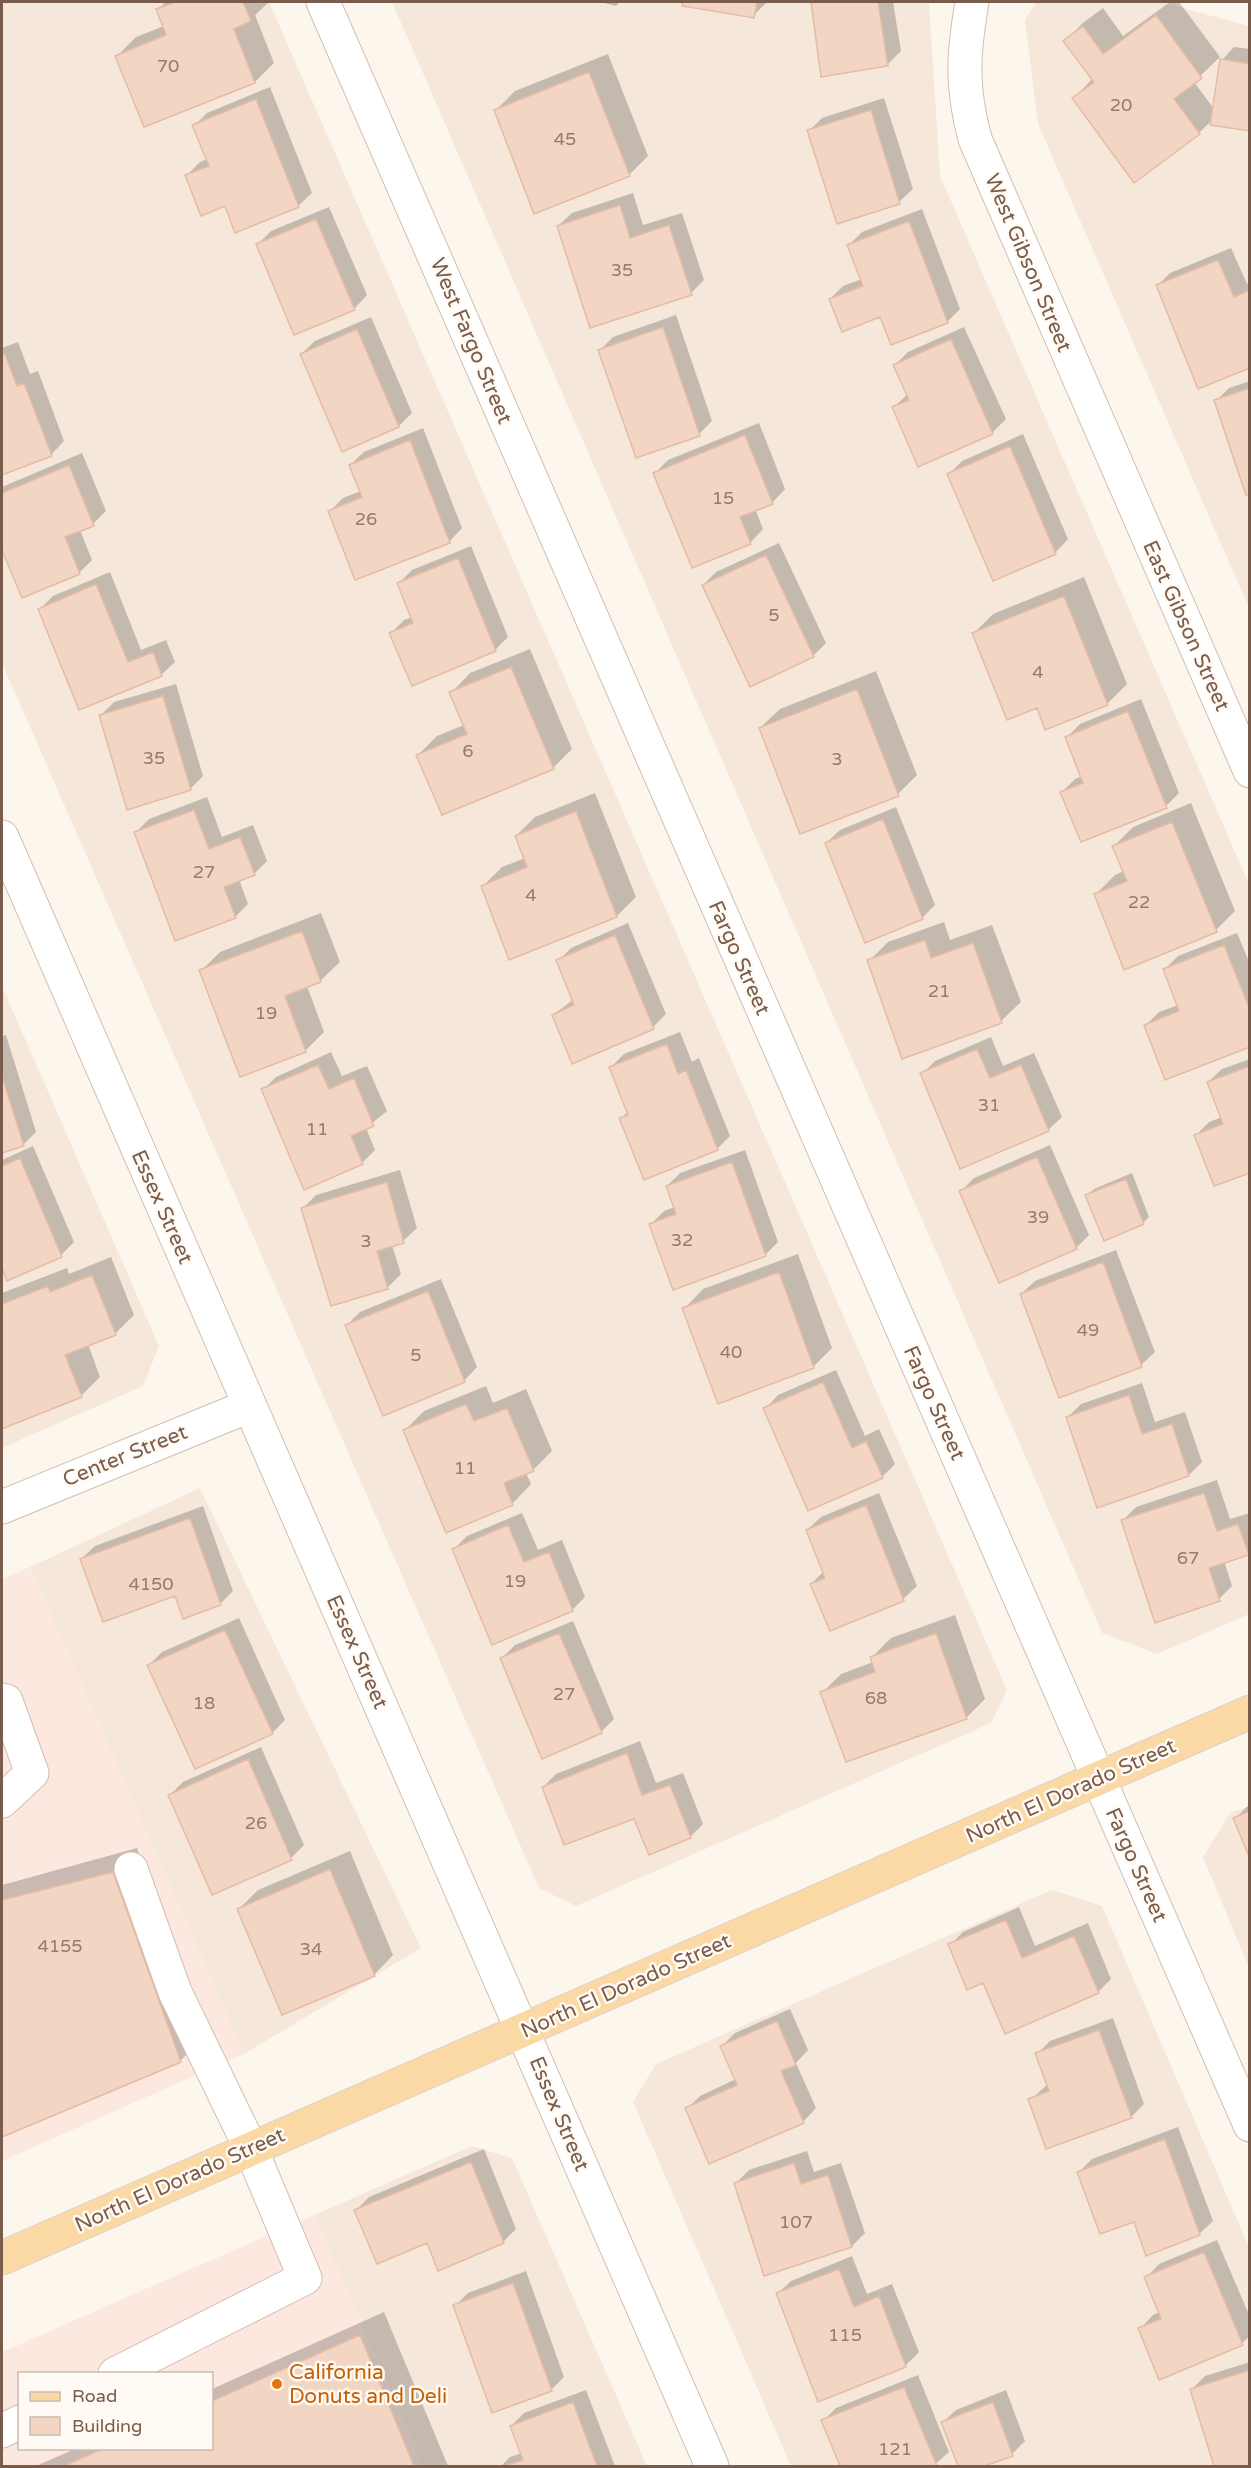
<svg xmlns="http://www.w3.org/2000/svg" width="1251" height="2468" font-family="'Varela Round',sans-serif">
<style>
.residential{fill:#f5e8da}
.commercial{fill:#fde8e0;fill-rule:evenodd}
.shadow{fill:#0003}
.building{fill:#f3d5c3;stroke:#e6bba3;stroke-width:1.5}
.lines{fill:none;stroke-linecap:round;stroke-linejoin:round}
.minor-casing{stroke:#d1beb0;stroke-width:35}
.major-casing{stroke:#dad1cd;stroke-width:35}
.minor{stroke:#fff;stroke-width:33}
.major{stroke:#fbd9a5;stroke-width:33}
.food-dot{fill:#e8710a;stroke:#fffaf3;stroke-width:2}
.labels{text-anchor:middle;dominant-baseline:central;stroke-width:5;stroke-linejoin:round;paint-order:stroke}
.number-label{font-size:18px;fill:#987a6a}
.street-label{font-size:21px;fill:#7a5c4d;stroke:#fffaf3}
.food-label{font-size:21px;fill:#c56008;stroke:#fffaf3;text-anchor:start}
</style>
<rect width="100%" height="100%" fill="#fdf6ec"/>
<!-- residential -->
<path class="residential" d="M 2,2 L 269,2 L 1007,1690 L 991,1723 L 576,1906 L 539,1888 L 2,663 Z
M 392,2 L 929,2 L 940,176 L 1249,884 L 1249,1614 L 1157,1654 L 1102,1633 Z
M 1036,2 L 1161,2 L 1249,26 L 1249,608 L 1038,124 L 1025,20 Z
M 2,986 L 159,1346 L 143,1386 L 2,1448 Z
M 200,1488 L 421,1948 L 244,2054 L 30,1567 Z
M 1249,1806 L 1249,1968 L 1203,1857 L 1230,1813 Z
M 1052,1890 L 1102,1906 L 1249,2247 L 1249,2466 L 791,2466 L 633,2102 L 656,2064 Z
M 472,2146 L 512,2158 L 647,2466 L 423,2466 L 314,2215 Z"/>
<!-- commercial -->
<path class="commercial" d="M 30,1567 L 244,2054 L 2,2161 L 2,1579 Z
M 314,2215 L 423,2466 L 2,2466 L 2,2352 ZM 20,2374 L 212,2374 L 212,2448 L 20,2448 Z"/>
<!-- shadow -->
<path class="shadow" d="M 166,2 L 269,2 L 255,15 L 274,63 L 255,82 L 145,125 L 117,56 L 136,37 L 164,26 L 157,10 Z
M 600,2 L 620,2 L 616,6 Z
M 684,2 L 767,2 L 753,16 L 684,5 Z
M 812,2 L 893,2 L 901,51 L 887,65 L 822,75 Z
M 1170,2 L 1179,2 L 1220,57 L 1194,82 L 1214,109 L 1222,60 L 1234,47 L 1250,49 L 1250,130 L 1212,120 L 1199,133 L 1074,98 L 1093,78 L 1065,41 L 1084,22 L 1103,8 L 1123,36 Z
M 608,54 L 648,156 L 629,175 L 496,110 L 515,91 Z
M 270,87 L 312,193 L 298,206 L 225,204 L 187,175 L 200,162 L 208,159 L 194,126 L 207,113 Z
M 884,98 L 913,189 L 899,202 L 809,131 L 822,118 Z
M 633,193 L 643,225 L 682,213 L 704,280 L 691,293 L 558,226 L 572,213 Z
M 329,207 L 367,295 L 354,309 L 257,245 L 271,231 Z
M 922,209 L 960,309 L 947,322 L 881,316 L 830,299 L 843,286 L 862,279 L 849,245 L 862,232 Z
M 1231,248 L 1247,284 L 1250,283 L 1250,367 L 1157,286 L 1170,273 Z
M 676,315 L 712,421 L 699,434 L 600,350 L 613,337 Z
M 371,317 L 412,413 L 399,426 L 342,450 L 301,354 L 315,341 Z
M 964,327 L 1006,419 L 993,432 L 919,465 L 894,407 L 908,394 L 895,365 L 908,352 Z
M 18,342 L 30,374 L 38,371 L 64,441 L 51,455 L 2,473 L 2,348 Z
M 1250,381 L 1250,492 L 1216,401 L 1229,388 Z
M 759,423 L 785,489 L 772,503 L 756,511 L 763,529 L 750,543 L 655,473 L 668,460 Z
M 423,428 L 462,528 L 449,542 L 330,511 L 343,498 L 361,491 L 350,465 L 364,452 Z
M 1023,434 L 1068,539 L 1055,553 L 949,474 L 962,461 Z
M 82,453 L 106,511 L 93,524 L 80,530 L 92,560 L 79,573 L 22,597 L 2,546 L 2,487 Z
M 779,543 L 826,643 L 813,656 L 703,585 L 716,572 Z
M 471,546 L 508,637 L 495,650 L 391,633 L 404,620 L 412,617 L 399,583 L 412,570 Z
M 110,572 L 141,650 L 166,640 L 175,662 L 161,675 L 80,708 L 40,609 L 53,596 Z
M 1084,577 L 1127,684 L 1108,703 L 1046,728 L 1037,706 L 974,633 L 993,614 Z
M 530,649 L 572,749 L 553,768 L 418,755 L 437,736 L 464,725 L 451,693 L 470,673 Z
M 876,671 L 917,775 L 898,794 L 760,728 L 780,709 Z
M 176,684 L 203,776 L 190,789 L 101,715 L 114,702 Z
M 1141,699 L 1179,793 L 1166,806 L 1062,792 L 1075,779 L 1082,776 L 1067,737 L 1080,724 Z
M 595,793 L 636,897 L 617,916 L 510,958 L 483,886 L 502,867 L 525,858 L 516,836 L 535,817 Z
M 207,797 L 222,837 L 253,825 L 267,861 L 254,874 L 239,879 L 248,904 L 235,917 L 136,832 L 149,819 Z
M 1191,803 L 1235,911 L 1216,930 L 1096,894 L 1115,875 L 1124,871 L 1114,846 L 1133,827 Z
M 896,807 L 935,905 L 922,918 L 826,843 L 840,830 Z
M 321,913 L 340,962 L 320,981 L 307,986 L 324,1032 L 305,1051 L 201,971 L 220,952 Z
M 944,922 L 950,940 L 992,925 L 1021,1002 L 1001,1021 L 869,961 L 888,942 Z
M 628,923 L 666,1014 L 653,1027 L 553,1015 L 574,999 L 558,961 L 571,948 Z
M 1237,933 L 1250,964 L 1250,1046 L 1146,1025 L 1159,1012 L 1178,1005 L 1165,969 L 1178,956 Z
M 680,1032 L 692,1062 L 699,1058 L 730,1136 L 717,1149 L 621,1119 L 628,1111 L 610,1068 L 624,1054 Z
M 6,1035 L 36,1132 L 23,1145 L 2,1152 L 2,1036 Z
M 991,1037 L 1003,1066 L 1034,1053 L 1062,1117 L 1048,1130 L 922,1074 L 935,1061 Z
M 331,1052 L 342,1076 L 367,1066 L 387,1111 L 366,1128 L 375,1150 L 362,1163 L 263,1090 L 276,1077 Z
M 1250,1059 L 1250,1171 L 1196,1135 L 1209,1122 L 1222,1117 L 1208,1082 L 1222,1069 Z
M 1050,1145 L 1089,1235 L 1076,1248 L 961,1191 L 974,1178 Z
M 33,1146 L 74,1242 L 61,1255 L 8,1279 L 2,1265 L 2,1160 Z
M 745,1150 L 778,1242 L 765,1255 L 651,1224 L 664,1211 L 675,1207 L 667,1186 L 680,1173 Z
M 400,1170 L 417,1228 L 403,1241 L 392,1245 L 401,1274 L 388,1287 L 332,1304 L 303,1208 L 316,1195 Z
M 1132,1173 L 1149,1217 L 1143,1223 L 1087,1196 L 1094,1189 Z
M 1116,1250 L 1155,1352 L 1141,1365 L 1060,1397 L 1021,1294 L 1035,1281 Z
M 798,1254 L 832,1348 L 813,1367 L 684,1309 L 703,1289 Z
M 111,1257 L 134,1315 L 115,1334 L 88,1344 L 100,1377 L 81,1396 L 2,1427 L 2,1293 L 67,1268 L 69,1274 Z
M 441,1279 L 477,1367 L 464,1381 L 347,1325 L 360,1312 Z
M 836,1370 L 865,1436 L 879,1429 L 895,1464 L 882,1477 L 765,1409 L 778,1395 Z
M 1142,1383 L 1155,1422 L 1185,1412 L 1202,1462 L 1189,1475 L 1068,1417 L 1081,1404 Z
M 486,1386 L 493,1403 L 526,1389 L 552,1451 L 533,1470 L 526,1473 L 531,1484 L 512,1504 L 405,1430 L 424,1411 Z
M 1217,1480 L 1230,1519 L 1250,1513 L 1250,1552 L 1224,1561 L 1232,1586 L 1219,1599 L 1123,1520 L 1136,1507 Z
M 879,1493 L 917,1586 L 903,1599 L 831,1629 L 811,1584 L 824,1571 L 807,1530 L 821,1517 Z
M 203,1506 L 233,1591 L 220,1604 L 176,1594 L 81,1559 L 95,1546 Z
M 522,1513 L 538,1550 L 562,1540 L 585,1597 L 572,1610 L 454,1549 L 467,1536 Z
M 955,1615 L 985,1699 L 966,1718 L 822,1693 L 841,1674 L 873,1662 L 872,1657 L 891,1638 Z
M 239,1618 L 285,1720 L 272,1733 L 149,1665 L 162,1652 Z
M 573,1621 L 614,1719 L 601,1732 L 502,1658 L 515,1645 Z
M 640,1741 L 656,1783 L 683,1773 L 703,1824 L 690,1837 L 543,1787 L 556,1774 Z
M 261,1747 L 304,1845 L 291,1858 L 213,1893 L 170,1795 L 183,1782 Z
M 1250,1804 L 1250,1855 L 1234,1819 Z
M 137,1848 L 204,2037 L 180,2061 L 2,2136 L 2,1885 Z
M 350,1851 L 393,1955 L 374,1975 L 239,1909 L 258,1890 Z
M 1019,1907 L 1035,1946 L 1088,1923 L 1111,1979 L 1098,1992 L 984,1981 L 950,1945 L 963,1932 Z
M 790,2009 L 808,2050 L 796,2063 L 816,2108 L 803,2122 L 687,2109 L 700,2096 L 736,2079 L 722,2046 L 735,2033 Z
M 1113,2018 L 1144,2104 L 1131,2117 L 1030,2100 L 1048,2084 L 1037,2054 L 1050,2041 Z
M 1178,2127 L 1213,2221 L 1199,2234 L 1135,2220 L 1079,2172 L 1092,2159 Z
M 484,2149 L 516,2229 L 503,2242 L 428,2241 L 356,2210 L 369,2197 Z
M 807,2151 L 814,2172 L 841,2163 L 865,2233 L 852,2246 L 765,2274 L 736,2183 L 749,2170 Z
M 1217,2240 L 1250,2317 L 1250,2336 L 1242,2343 L 1140,2329 L 1153,2315 L 1160,2312 L 1146,2278 L 1159,2264 Z
M 852,2256 L 867,2294 L 892,2284 L 919,2352 L 905,2366 L 777,2294 L 791,2281 Z
M 526,2271 L 564,2377 L 551,2390 L 455,2306 L 468,2293 Z
M 384,2312 L 448,2466 L 36,2466 L 77,2448 L 212,2448 L 212,2389 Z
M 1250,2362 L 1250,2466 L 1216,2466 L 1192,2389 L 1205,2376 Z
M 918,2375 L 949,2452 L 933,2466 L 842,2466 L 823,2421 L 836,2408 Z
M 586,2390 L 615,2466 L 501,2466 L 510,2457 L 522,2453 L 511,2426 L 524,2413 Z
M 1006,2390 L 1025,2441 L 1012,2454 L 980,2466 L 959,2466 L 942,2423 L 956,2410 Z"/>
<!-- building -->
<path class="building" d="M 175,2 L 243,2 L 251,21 L 234,29 L 255,83 L 144,127 L 115,56 L 166,35 L 156,9 Z
M 683,2 L 757,2 L 754,18 L 682,6 Z
M 811,2 L 878,2 L 888,66 L 821,77 Z
M 1156,15 L 1202,78 L 1174,99 L 1200,134 L 1134,183 L 1072,98 L 1094,82 L 1063,41 L 1083,26 L 1103,54 Z
M 1220,59 L 1250,64 L 1250,131 L 1210,125 Z
M 589,72 L 630,176 L 534,214 L 494,110 Z
M 256,99 L 299,207 L 235,233 L 225,206 L 201,216 L 185,175 L 209,166 L 192,125 Z
M 871,110 L 900,204 L 837,224 L 807,130 Z
M 620,205 L 630,238 L 669,225 L 692,295 L 590,328 L 557,226 Z
M 316,219 L 355,310 L 294,335 L 256,244 Z
M 909,221 L 948,323 L 891,345 L 880,317 L 842,332 L 829,299 L 863,286 L 847,245 Z
M 1218,260 L 1234,297 L 1250,290 L 1250,368 L 1198,389 L 1156,285 Z
M 663,327 L 700,436 L 636,458 L 598,350 Z
M 357,329 L 399,427 L 342,452 L 300,354 Z
M 951,339 L 993,434 L 918,467 L 892,407 L 909,400 L 893,365 Z
M 5,354 L 17,386 L 24,383 L 52,456 L 2,475 L 2,355 Z
M 1250,388 L 1250,494 L 1246,495 L 1214,400 Z
M 745,435 L 773,504 L 740,517 L 751,544 L 692,568 L 653,473 Z
M 410,440 L 450,543 L 355,580 L 328,511 L 362,497 L 349,465 Z
M 1010,446 L 1056,554 L 993,581 L 947,474 Z
M 69,465 L 94,526 L 65,537 L 80,574 L 22,598 L 2,550 L 2,493 Z
M 766,555 L 814,657 L 750,687 L 702,585 Z
M 458,558 L 496,651 L 412,686 L 389,633 L 413,623 L 397,583 Z
M 96,584 L 128,662 L 153,652 L 162,676 L 79,710 L 38,609 Z
M 1064,596 L 1108,705 L 1045,730 L 1037,708 L 1007,720 L 972,633 Z
M 511,667 L 554,769 L 442,815 L 416,755 L 467,734 L 449,692 Z
M 857,689 L 899,796 L 800,834 L 759,728 Z
M 163,696 L 191,790 L 127,810 L 99,715 Z
M 1128,711 L 1167,808 L 1081,842 L 1060,792 L 1083,783 L 1065,737 Z
M 194,810 L 209,849 L 240,837 L 255,875 L 224,887 L 236,918 L 175,941 L 134,832 Z
M 576,811 L 617,917 L 509,960 L 481,886 L 527,867 L 515,836 Z
M 883,819 L 923,919 L 865,943 L 825,843 Z
M 1172,822 L 1217,932 L 1124,970 L 1094,894 L 1127,881 L 1112,846 Z
M 302,931 L 321,982 L 285,996 L 306,1052 L 240,1077 L 199,970 Z
M 615,935 L 654,1029 L 572,1064 L 552,1015 L 574,1005 L 556,960 Z
M 925,940 L 931,958 L 973,943 L 1002,1023 L 902,1059 L 867,960 Z
M 1224,945 L 1250,1010 L 1250,1047 L 1165,1080 L 1144,1025 L 1179,1011 L 1163,969 Z
M 667,1044 L 678,1074 L 686,1070 L 718,1150 L 644,1180 L 619,1118 L 628,1115 L 609,1067 Z
M 977,1049 L 990,1078 L 1021,1065 L 1049,1131 L 960,1169 L 920,1073 Z
M 318,1065 L 329,1089 L 354,1078 L 374,1126 L 351,1136 L 363,1164 L 304,1190 L 261,1089 Z
M 1250,1066 L 1250,1173 L 1214,1186 L 1194,1135 L 1223,1124 L 1207,1082 Z
M 2,1076 L 24,1146 L 2,1153 Z
M 1037,1157 L 1077,1249 L 999,1283 L 959,1191 Z
M 20,1158 L 62,1257 L 7,1281 L 2,1268 L 2,1166 Z
M 732,1162 L 766,1256 L 673,1290 L 649,1224 L 676,1214 L 666,1186 Z
M 1126,1179 L 1144,1224 L 1104,1241 L 1085,1195 Z
M 387,1182 L 404,1243 L 377,1251 L 388,1289 L 331,1306 L 301,1208 Z
M 1103,1262 L 1142,1367 L 1059,1398 L 1020,1294 Z
M 779,1272 L 814,1368 L 718,1404 L 682,1308 Z
M 92,1275 L 116,1335 L 65,1355 L 82,1397 L 2,1429 L 2,1304 L 48,1286 L 50,1292 Z
M 428,1291 L 465,1382 L 383,1416 L 345,1325 Z
M 823,1382 L 852,1448 L 866,1441 L 883,1478 L 808,1511 L 763,1408 Z
M 1129,1395 L 1142,1434 L 1172,1424 L 1189,1476 L 1097,1508 L 1066,1417 Z
M 466,1404 L 474,1421 L 507,1408 L 534,1471 L 504,1483 L 513,1505 L 446,1533 L 403,1430 Z
M 1204,1493 L 1217,1531 L 1238,1524 L 1249,1555 L 1209,1568 L 1220,1601 L 1155,1623 L 1121,1520 Z
M 866,1505 L 904,1601 L 830,1631 L 810,1584 L 825,1578 L 806,1530 Z
M 190,1518 L 221,1605 L 183,1619 L 175,1596 L 103,1622 L 80,1559 Z
M 508,1525 L 524,1562 L 549,1552 L 573,1611 L 492,1645 L 452,1549 Z
M 225,1630 L 273,1734 L 195,1769 L 147,1665 Z
M 559,1633 L 602,1733 L 542,1759 L 500,1658 Z
M 936,1633 L 967,1719 L 846,1762 L 820,1692 L 875,1672 L 870,1657 Z
M 627,1753 L 642,1795 L 670,1785 L 691,1838 L 649,1855 L 634,1819 L 564,1845 L 542,1787 Z
M 248,1759 L 292,1860 L 212,1895 L 168,1795 Z
M 1250,1811 L 1250,1859 L 1233,1818 Z
M 330,1869 L 375,1976 L 282,2015 L 237,1909 Z
M 113,1872 L 181,2062 L 2,2137 L 2,1900 Z
M 1006,1920 L 1022,1958 L 1074,1936 L 1099,1993 L 1005,2034 L 983,1983 L 967,1990 L 948,1944 Z
M 777,2021 L 796,2065 L 781,2071 L 804,2123 L 709,2164 L 685,2108 L 737,2085 L 720,2046 Z
M 1099,2030 L 1132,2118 L 1046,2149 L 1028,2099 L 1049,2091 L 1035,2053 Z
M 1165,2139 L 1200,2235 L 1146,2256 L 1134,2222 L 1100,2234 L 1077,2172 Z
M 471,2162 L 504,2243 L 438,2271 L 427,2243 L 377,2264 L 354,2210 Z
M 794,2163 L 801,2184 L 828,2175 L 852,2247 L 764,2276 L 734,2183 Z
M 1204,2252 L 1243,2345 L 1159,2380 L 1138,2328 L 1161,2319 L 1144,2277 Z
M 839,2269 L 854,2307 L 879,2296 L 906,2367 L 818,2402 L 776,2293 Z
M 513,2283 L 552,2391 L 492,2413 L 453,2305 Z
M 360,2335 L 414,2466 L 64,2466 L 104,2448 L 212,2448 L 212,2401 Z
M 1250,2370 L 1250,2466 L 1214,2466 L 1190,2389 Z
M 904,2387 L 937,2466 L 840,2466 L 821,2420 Z
M 573,2402 L 597,2466 L 504,2466 L 523,2460 L 510,2426 Z
M 993,2402 L 1013,2456 L 985,2466 L 958,2466 L 941,2422 Z"/>
<g class="lines">
<!-- minor casing -->
<g class="minor-casing">
<path id="minor" d="M 323,2 L 1250,2125
M 972,2 C 963,55 961,86 975,139 L 1250,771
M 2,837 L 712,2466
M 2,1507 L 249,1406
M 2,1700 L 6,1701 L 32,1773 L 2,1801
M 115,2374 L 305,2278 L 251,2149 L 175,1992 L 131,1869
M 2,2431 L 20,2422"/>
</g>
<!-- major casing -->
<g class="major-casing">
<path id="major" d="M 2,2258 L 1250,1712"/>
</g>
<!-- minor -->
<use href="#minor" class="minor"/>
<!-- major -->
<use href="#major" class="major"/>
</g>
<!-- markers -->
<circle class="food-dot" cx="277" cy="2384" r="6"/>
<g class="labels">
<!-- number labels -->
<g class="number-label">
<text x="168" y="66">70</text>
<text x="1121" y="105">20</text>
<text x="565" y="139">45</text>
<text x="622" y="270">35</text>
<text x="723" y="498">15</text>
<text x="366" y="519">26</text>
<text x="774" y="615">5</text>
<text x="1038" y="672">4</text>
<text x="468" y="751">6</text>
<text x="154" y="758">35</text>
<text x="837" y="759">3</text>
<text x="204" y="872">27</text>
<text x="531" y="895">4</text>
<text x="1139" y="902">22</text>
<text x="939" y="991">21</text>
<text x="266" y="1013">19</text>
<text x="989" y="1105">31</text>
<text x="317" y="1129">11</text>
<text x="1038" y="1217">39</text>
<text x="682" y="1240">32</text>
<text x="366" y="1241">3</text>
<text x="1088" y="1330">49</text>
<text x="731" y="1352">40</text>
<text x="416" y="1355">5</text>
<text x="465" y="1468">11</text>
<text x="1188" y="1558">67</text>
<text x="515" y="1581">19</text>
<text x="151" y="1584">4150</text>
<text x="564" y="1694">27</text>
<text x="876" y="1698">68</text>
<text x="204" y="1703">18</text>
<text x="256" y="1823">26</text>
<text x="60" y="1946">4155</text>
<text x="311" y="1949">34</text>
<text x="796" y="2222">107</text>
<text x="845" y="2335">115</text>
<text x="895" y="2449">121</text>
</g>
<!-- street labels -->
<g class="street-label">
<text transform="translate(1028 263) rotate(67)">West Gibson Street</text>
<text transform="translate(471 341) rotate(67)">West Fargo Street</text>
<text transform="translate(1186 626) rotate(66)">East Gibson Street</text>
<text transform="translate(739 958) rotate(66)">Fargo Street</text>
<text transform="translate(162 1207) rotate(66)">Essex Street</text>
<text transform="translate(934 1403) rotate(66)">Fargo Street</text>
<text transform="translate(125 1456) rotate(-22)">Center Street</text>
<text transform="translate(357 1652) rotate(66)">Essex Street</text>
<text transform="translate(1071 1791) rotate(-24)">North El Dorado Street</text>
<text transform="translate(1136 1865) rotate(66)">Fargo Street</text>
<text transform="translate(626 1986) rotate(-24)">North El Dorado Street</text>
<text transform="translate(559 2114) rotate(67)">Essex Street</text>
<text transform="translate(180 2180) rotate(-24)">North El Dorado Street</text>
</g>
<!-- food labels -->
<g class="food-label">
<text x="289" y="2372">California<tspan x="289" dy="24">Donuts and Deli</tspan></text>
</g>
</g>
<!-- border -->
<rect width="1251" height="2468" fill="none" stroke="#7a5c4d" stroke-width="6"/>
<!-- legend -->
<rect x="18" y="2372" width="195" height="78" fill="#fffaf3" stroke="#cabbb1" stroke-width="1.5"/>
<rect x="30" y="2392" width="30" height="9" fill="#fbd9a5" stroke="#cabbb1" stroke-width="1.5"/>
<text x="72" y="2402" font-size="18" fill="#7a5c4d">Road</text>
<rect x="30" y="2417" width="30" height="18" fill="#f3d5c3" stroke="#cabbb1" stroke-width="1.5"/>
<text x="72" y="2432" font-size="18" fill="#7a5c4d">Building</text>
</svg>
